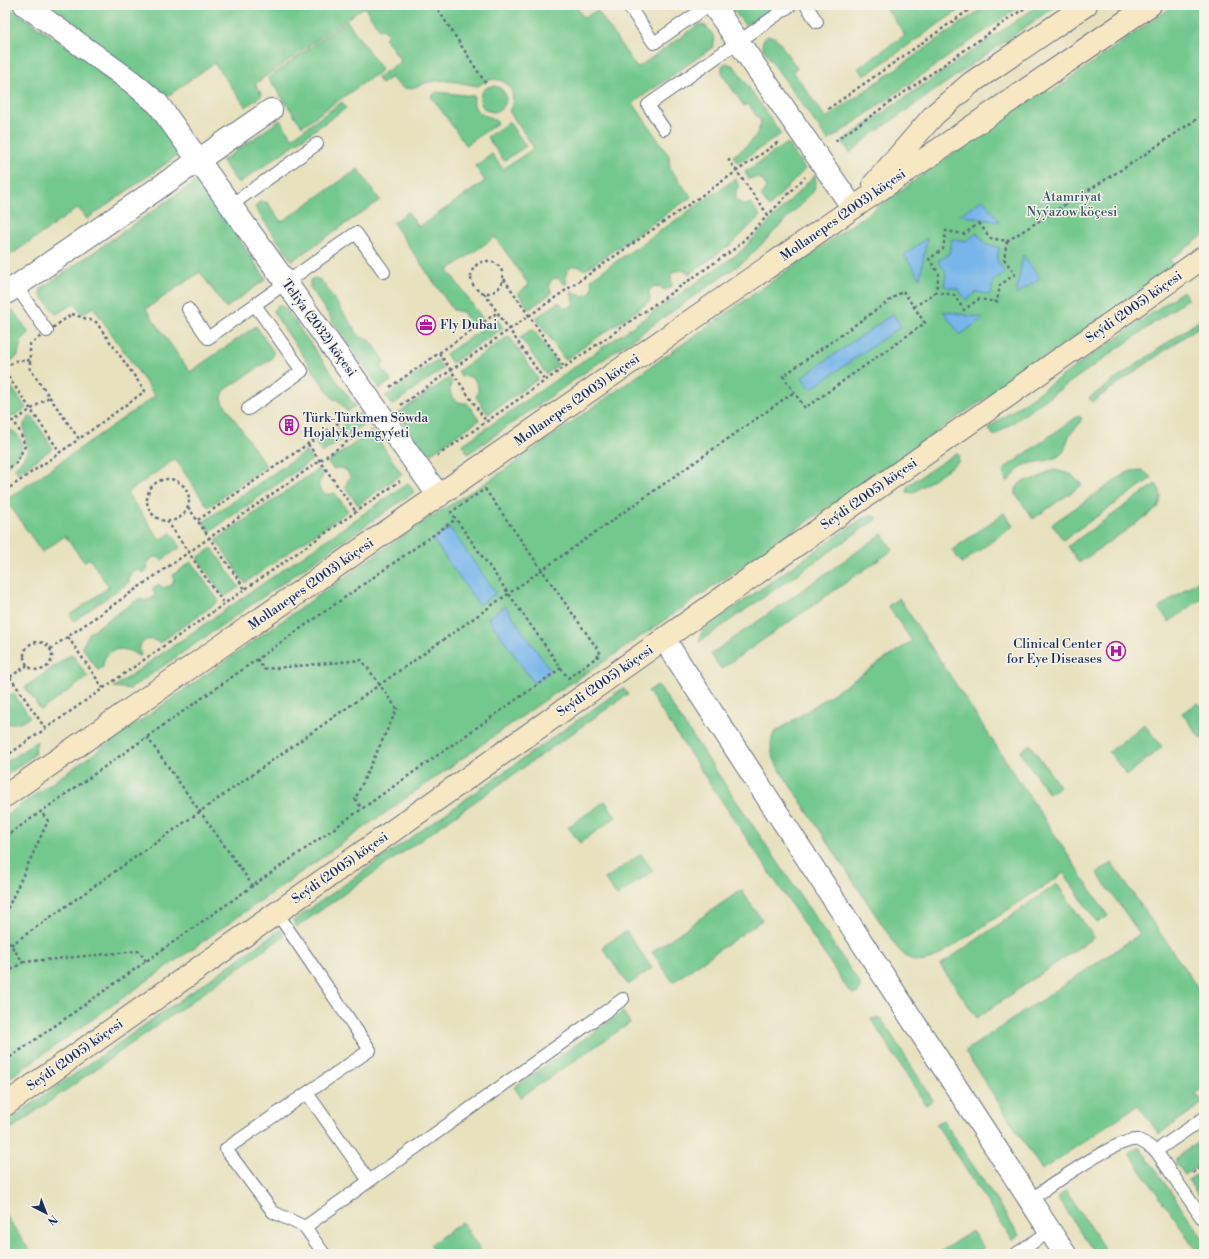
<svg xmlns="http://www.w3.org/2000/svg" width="1209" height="1259" font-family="'Libre Bodoni',serif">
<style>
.green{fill:#72c88d;stroke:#467c76}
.water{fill:#77b5ea;stroke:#4972a4}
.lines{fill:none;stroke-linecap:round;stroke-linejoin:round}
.lane-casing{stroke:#626d80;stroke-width:14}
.street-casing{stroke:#626d80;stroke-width:24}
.secondary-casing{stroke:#626d80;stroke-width:24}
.path{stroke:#626d80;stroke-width:2.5;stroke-dasharray:3 3;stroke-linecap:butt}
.lane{stroke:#fff;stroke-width:12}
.street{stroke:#fff;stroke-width:22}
.secondary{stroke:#f7e8c3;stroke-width:22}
.labels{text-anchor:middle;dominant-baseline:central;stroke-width:3;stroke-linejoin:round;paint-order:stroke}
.park-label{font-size:13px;fill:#31556a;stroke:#f7f3e8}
.street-label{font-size:13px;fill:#1b2f5e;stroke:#f7f3e8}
.poi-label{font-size:13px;fill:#1b2f5e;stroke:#f7f3e8;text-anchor:start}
</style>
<rect width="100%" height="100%" fill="#f7f3e8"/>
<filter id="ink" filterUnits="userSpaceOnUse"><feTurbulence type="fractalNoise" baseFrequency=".025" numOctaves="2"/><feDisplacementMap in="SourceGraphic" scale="8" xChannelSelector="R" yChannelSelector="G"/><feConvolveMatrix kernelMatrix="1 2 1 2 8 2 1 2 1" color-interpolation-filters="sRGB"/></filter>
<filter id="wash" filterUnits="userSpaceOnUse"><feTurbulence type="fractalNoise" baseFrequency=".012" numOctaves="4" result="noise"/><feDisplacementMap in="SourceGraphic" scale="16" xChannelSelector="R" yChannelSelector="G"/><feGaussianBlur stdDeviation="0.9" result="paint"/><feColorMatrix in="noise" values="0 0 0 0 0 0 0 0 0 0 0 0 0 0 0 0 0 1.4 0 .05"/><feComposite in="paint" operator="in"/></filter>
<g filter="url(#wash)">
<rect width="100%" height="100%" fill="#e7e1be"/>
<!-- green -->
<path class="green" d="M 5,5 L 128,87 L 153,106 L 181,153 L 87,219 L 78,208 L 5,259 Z
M 40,5 L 575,5 L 584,18 L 597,10 L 637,68 L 698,25 C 707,23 711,32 715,39 L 713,47 L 633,103 L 669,156 L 670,168 L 691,197 L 585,270 C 574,261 562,269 567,283 L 565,285 L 558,278 L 552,279 L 549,285 L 552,293 L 529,309 L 518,293 L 529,285 L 495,237 L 448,270 L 482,318 L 471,325 L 463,312 L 453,310 L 393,223 L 408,212 L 419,227 L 485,181 L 475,166 L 492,154 L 503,169 L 534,148 L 509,111 C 522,88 499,69 478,86 C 464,84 448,79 435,81 C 414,83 408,99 391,77 L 381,84 L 377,78 L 401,61 L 385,38 L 388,35 L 383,28 L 380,30 L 364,7 L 255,84 L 262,95 L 246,107 L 214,63 L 162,100 Z
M 729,5 L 777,5 L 772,10 L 745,25 Z
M 884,5 L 966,5 L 864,76 L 858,68 L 905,35 Z
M 987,5 L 1022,5 L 828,141 L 763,49 C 760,38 768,32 777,39 L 797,68 L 793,71 L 826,118 Z
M 1039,5 L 1057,5 L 870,136 L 850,153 L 842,141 Z
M 1174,5 L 1204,5 L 1204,235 L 1170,260 L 1175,267 L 614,655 L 548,698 L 5,1081 L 5,816 L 424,521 L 490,480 L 1046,88 L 1050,93 Z
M 347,21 L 382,70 L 302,126 L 268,78 Z
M 726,63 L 734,66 L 781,134 L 738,163 L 733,156 C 747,146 757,139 761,122 L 748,104 L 744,106 L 722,74 L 722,66 Z
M480 99a13 13 0 1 1 26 0a13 13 0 1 1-26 0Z
M 437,92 L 474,96 C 471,118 490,113 498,123 L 466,145 L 431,96 Z
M 342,102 L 346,108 L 241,182 L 237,182 L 222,161 L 280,120 L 292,138 Z
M 509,122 L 526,146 L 504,161 L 487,137 Z
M 787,143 L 805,169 L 769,207 L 761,196 L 766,187 C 763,178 758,176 749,179 L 745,172 Z
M 358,169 L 380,200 L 292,261 L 257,211 L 255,207 L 260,201 L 268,203 L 281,222 Z
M 815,175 L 816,184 L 813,192 L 746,260 L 468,454 L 462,445 L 740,252 Z
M 735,179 L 739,186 L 736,190 L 736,201 L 746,205 L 751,203 L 760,216 L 733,243 L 689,274 L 685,270 L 674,271 L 671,275 L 672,286 L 666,290 L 657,286 L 653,287 L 649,291 L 650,301 L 565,360 L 536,318 L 559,302 L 565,308 L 571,307 L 574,301 L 571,293 L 573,291 C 584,301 597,293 591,279 Z
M 196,181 L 200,182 L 266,279 L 226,308 L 200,272 L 146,309 L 190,372 L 256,326 L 273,351 L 273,355 L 271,359 L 225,390 L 221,399 L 266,466 L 208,507 L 175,459 L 127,493 L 160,540 L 171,533 L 181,547 L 162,560 L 158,557 L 153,557 L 147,564 L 148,569 L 143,573 L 139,570 L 133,570 L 128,578 L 129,582 L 74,621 L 70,615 L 109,587 L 89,558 L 84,562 L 65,536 L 42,552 L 6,500 L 155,396 L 93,307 L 82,314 L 75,303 L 56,314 L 41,295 L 40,292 L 42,288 Z
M 314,278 L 321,280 L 360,337 L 369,339 L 384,359 L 382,368 L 391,381 L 380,389 L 310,288 L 310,280 Z
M 1183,291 L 1188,299 L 994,436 L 988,428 Z
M 278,305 L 285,308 L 355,406 L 347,412 L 338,400 L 333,399 L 275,315 L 273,311 Z
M 13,310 L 29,333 L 21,341 L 18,356 L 5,365 L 5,314 Z
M 1204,317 L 1204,323 L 1092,402 L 1089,398 Z
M 497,319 L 503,328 L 452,363 L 446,354 Z
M 533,329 L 558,365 L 546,374 L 520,337 Z
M 509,336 L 538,379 L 488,414 L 476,397 C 482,386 474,374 461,376 L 458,371 Z
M 437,360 L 443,369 L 392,405 L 385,396 Z
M 449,378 L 452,382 C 446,393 454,404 467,403 L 479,420 L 427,456 L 397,414 Z
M 6,379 L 26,408 C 19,412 12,420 5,413 Z
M 360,413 L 366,423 L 322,453 L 316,444 Z
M 31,415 L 53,448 L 18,473 L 14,468 C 35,449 24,446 24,424 Z
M 1078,416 L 1082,418 C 1080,425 1073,430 1069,436 C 1067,441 1066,446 1064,451 C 1056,464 1035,459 1021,467 C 1015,471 1013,479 1006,482 L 1003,471 L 1005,468 Z
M 6,429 C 15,430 20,436 22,445 C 21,454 13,463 5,467 Z
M 372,431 L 402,474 L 358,505 L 345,487 L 350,477 C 347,469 342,466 333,469 L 328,462 Z
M 306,451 L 312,460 L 209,532 L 203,522 Z
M 956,453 L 959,455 L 958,462 L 913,493 L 907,492 L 908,485 Z
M 318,469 L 323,476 L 318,485 C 321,494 327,496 335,493 L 348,511 L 245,583 L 216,540 Z
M 1055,470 L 1071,474 L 1082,485 L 1033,519 L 1016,495 L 1016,490 C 1022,476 1029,483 1037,478 C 1044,475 1047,471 1055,470 Z
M 1142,470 L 1152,478 L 1063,540 L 1052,524 L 1126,473 L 1131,471 Z
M 408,483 L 414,492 L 130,689 L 114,687 Z
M 1156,484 C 1162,492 1162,499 1158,508 L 1079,563 L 1068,546 Z
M 1004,513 L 1013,526 L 962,563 L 952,550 Z
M 872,516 L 878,518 L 699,642 L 701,633 L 705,628 L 861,519 Z
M 882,534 L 893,550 L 721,669 L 711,654 Z
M 212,548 L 239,587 L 224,597 L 197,558 Z
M 191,562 L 219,601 L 159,643 C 148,635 136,642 141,655 L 139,657 C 127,645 103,646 103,667 L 98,670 L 82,647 L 89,633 L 140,598 L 144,601 L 153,598 L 155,593 L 153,589 L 159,584 L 163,588 L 172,585 L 174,580 L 173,575 Z
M 1204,576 L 1204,597 L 1169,622 L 1159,608 Z
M 899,598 L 1108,916 L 1097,923 L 1064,873 L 938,956 C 921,965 911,963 898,949 L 778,767 C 772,756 768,744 774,733 L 912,641 L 888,606 Z
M 72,654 L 88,677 L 41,710 L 25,687 Z
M 658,685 L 860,984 L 860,989 L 858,993 L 853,994 L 849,991 L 648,691 Z
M 623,688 L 628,694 L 297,927 L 293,921 Z
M 14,694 L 30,717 C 19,725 16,721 5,725 L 5,695 Z
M 1198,703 L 1204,708 L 1204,737 L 1201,739 L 1182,713 Z
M 1144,724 L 1162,747 L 1127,775 L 1109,752 Z
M 37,741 L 34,755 L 5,776 L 5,763 Z
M 1030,744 L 1060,787 L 1049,794 L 1020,752 Z
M 605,801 L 616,817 L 580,843 L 568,827 Z
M 641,854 L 653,871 L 617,896 L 605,879 Z
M 1112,863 L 1204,997 L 1204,1087 L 1196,1093 L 1203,1103 L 1159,1134 L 1138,1105 L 1042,1170 L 965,1051 L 1140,934 L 1097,873 Z
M 1057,884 L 1094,937 L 977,1018 L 940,965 Z
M 741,890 L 762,920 L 673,982 L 652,952 Z
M 280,930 L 284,936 L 5,1133 L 5,1123 Z
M 626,931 L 652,968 L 628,985 L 602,947 Z
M 623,1012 L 630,1023 L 521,1097 L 514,1087 Z
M 876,1018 L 882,1020 L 933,1100 L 926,1105 L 871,1019 Z
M 943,1120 L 1019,1235 L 1012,1240 L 936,1124 Z
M 1204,1137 L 1204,1162 L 1185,1175 L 1176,1163 L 1176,1158 Z
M 1139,1146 L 1204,1240 L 1204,1254 L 1199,1254 L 1129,1153 Z
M 1204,1169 L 1204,1198 L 1198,1195 L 1188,1180 Z
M 1066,1191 L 1108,1254 L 1096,1254 L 1057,1197 Z
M 5,1214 L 32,1254 L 16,1254 L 5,1237 Z
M 462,1222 L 483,1254 L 436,1254 L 430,1245 Z
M 972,1231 L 984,1248 L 974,1254 L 937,1254 Z"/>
<!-- water -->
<path class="water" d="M 983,199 L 1000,222 L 960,215 Z
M 977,233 L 986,245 L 999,247 L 997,261 L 1005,272 L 993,281 L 991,295 L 977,292 L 966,300 L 958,289 L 944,286 L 946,272 L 938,261 L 950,253 L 952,239 L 966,241 Z
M 927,238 L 920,278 L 904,255 Z
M 1023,255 L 1040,278 L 1016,295 Z
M 943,311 L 983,318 L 960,335 Z
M 893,314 L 901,326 L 811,389 L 802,377 Z
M 450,528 L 496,593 L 479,605 L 433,540 Z
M 505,606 L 551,671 L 534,683 L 488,618 Z"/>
</g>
<g filter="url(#ink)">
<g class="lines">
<!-- lane casing -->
<g class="lane-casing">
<path id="lane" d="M 628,5 L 654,43 L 709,5
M 806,5 L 817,22
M 664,129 L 648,105 L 791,5
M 231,205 L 317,144
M 16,286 L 47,331
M 188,309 L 208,338 L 356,233 L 384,272
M 248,409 L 302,371 L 255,305
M 277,913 L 370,1050 L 307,1093 L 369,1181
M 307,1093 L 226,1149 L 273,1212 L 305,1227 L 324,1254
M 1156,1151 L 1202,1218 L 1204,1216
M 1030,1200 C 1049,1187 1118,1137 1138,1140 C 1143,1141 1151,1148 1156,1151 L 1204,1118
M 305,1227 L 623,999
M 1016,1254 L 1050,1231"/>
</g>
<!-- street casing -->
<g class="street-casing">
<path id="street" d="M 25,5 L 132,82 L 158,104 L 439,496
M 713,5 L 853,208
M 5,294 L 271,110
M 664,639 L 1065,1254"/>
</g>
<!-- secondary casing -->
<g class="secondary-casing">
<path id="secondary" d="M 874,184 L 934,115 L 971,83 L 1086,5
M 5,796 L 853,208 L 1150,5
M 5,1105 L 1204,257"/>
</g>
<!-- path -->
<path class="path" d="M 435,5 L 486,84
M 828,109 L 976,5
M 835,141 L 1029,5
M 728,159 L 768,215
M 979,223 L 990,238 L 1007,241 L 1004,259 L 1015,274 L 1000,285 L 997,302 L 979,299 L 964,310 L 954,295 L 936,292 L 939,274 L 929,259 L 943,249 L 946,231 L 964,234 Z
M 1007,241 L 1132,163 L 1204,114
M471 277a16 16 0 1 1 32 0a16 16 0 1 1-32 0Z
M 504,279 L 564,367
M 903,291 L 925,323 L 805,408 L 783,376 Z
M 484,293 L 545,381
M 914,307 L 936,292
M 72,314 L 96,322 L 145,391 L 79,439 L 30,369 L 30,344 Z
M 439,353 L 486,421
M 5,368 L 15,361 L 30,360
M 5,372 L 60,452
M 390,387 L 498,312
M 401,405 L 780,141
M 5,421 L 14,421 L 49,397
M 308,444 L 356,512
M 437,456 L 737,247 L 805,177
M 5,471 L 16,463 L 25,446 L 20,432 L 14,421
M147 500a21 21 0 1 1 42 0a21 21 0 1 1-42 0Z
M 485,489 L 601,654 L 568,678 L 451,512 Z
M 5,491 L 79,439
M 188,507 L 245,589
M 198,520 L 351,414
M 167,521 L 224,604
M 68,637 L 103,688
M24 656a14 14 0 1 1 28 0a14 14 0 1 1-28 0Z
M 50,649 L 364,430
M 257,659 L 264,669 L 362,660 L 397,709 L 355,799 L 362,809
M 10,677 L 45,728
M 5,680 L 28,665
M 147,737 L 253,886
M 5,757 L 400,481
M 5,837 L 456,519
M 5,914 L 48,821 L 41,812
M 5,937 L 23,962 L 5,974
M 11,945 L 794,392
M 23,962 L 139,951 L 146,961
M 5,1061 L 561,668
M 1193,1173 L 1204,1165"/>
<!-- lane -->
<use href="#lane" class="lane"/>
<!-- street -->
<use href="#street" class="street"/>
<!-- secondary -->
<use href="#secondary" class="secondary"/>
</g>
</g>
<!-- icons -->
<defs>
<g id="office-ring" transform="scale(1)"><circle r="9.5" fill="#f7f3e8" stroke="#b5179e" stroke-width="1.5"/><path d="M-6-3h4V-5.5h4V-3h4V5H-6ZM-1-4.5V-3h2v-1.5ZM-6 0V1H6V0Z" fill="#b5179e"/></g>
<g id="building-ring" transform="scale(1)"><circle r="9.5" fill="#f7f3e8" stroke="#b5179e" stroke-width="1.5"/><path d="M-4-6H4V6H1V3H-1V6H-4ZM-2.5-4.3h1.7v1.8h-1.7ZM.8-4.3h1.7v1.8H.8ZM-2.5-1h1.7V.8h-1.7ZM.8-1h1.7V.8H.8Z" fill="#b5179e"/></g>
<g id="hospital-ring" transform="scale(1)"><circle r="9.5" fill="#f7f3e8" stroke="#b5179e" stroke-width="1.5"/><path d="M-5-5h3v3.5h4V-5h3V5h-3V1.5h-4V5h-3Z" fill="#b5179e"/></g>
</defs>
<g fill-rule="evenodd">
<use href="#office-ring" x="426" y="325"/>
<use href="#building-ring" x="289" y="425"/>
<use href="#hospital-ring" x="1116" y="651"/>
</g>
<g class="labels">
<!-- park labels -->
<g class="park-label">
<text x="1072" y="197">Atamriyat<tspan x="1072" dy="15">Nyýazow köçesi</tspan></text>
</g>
<!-- street labels -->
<g class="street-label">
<text transform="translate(843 215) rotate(-35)">Mollanepes (2003) köçesi</text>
<text transform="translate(1134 307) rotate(-35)">Seýdi (2005) köçesi</text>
<text transform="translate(319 328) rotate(54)">Teliýa (2032) köçesi</text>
<text transform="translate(577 400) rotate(-35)">Mollanepes (2003) köçesi</text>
<text transform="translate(869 494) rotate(-35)">Seýdi (2005) köçesi</text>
<text transform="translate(311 584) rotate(-35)">Mollanepes (2003) köçesi</text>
<text transform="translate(605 681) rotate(-35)">Seýdi (2005) köçesi</text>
<text transform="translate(340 868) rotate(-35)">Seýdi (2005) köçesi</text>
<text transform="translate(75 1055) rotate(-35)">Seýdi (2005) köçesi</text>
</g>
<!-- poi labels -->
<g class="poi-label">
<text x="440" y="325">Fly Dubai</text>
<text x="303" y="418">Türk-Türkmen Söwda<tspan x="303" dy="15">Hojalyk Jemgyýeti</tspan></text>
<text x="1102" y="644" text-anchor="end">Clinical Center<tspan x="1102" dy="15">for Eye Diseases</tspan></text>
</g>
</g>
<!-- margin -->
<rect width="1209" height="1259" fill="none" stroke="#f7f3e8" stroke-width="20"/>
<!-- north arrow -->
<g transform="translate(46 1213) rotate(138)" stroke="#f7f3e8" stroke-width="3" paint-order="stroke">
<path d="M0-3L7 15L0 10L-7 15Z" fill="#1b2f5e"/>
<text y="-6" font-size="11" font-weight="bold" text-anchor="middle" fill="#1b2f5e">N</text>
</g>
</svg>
